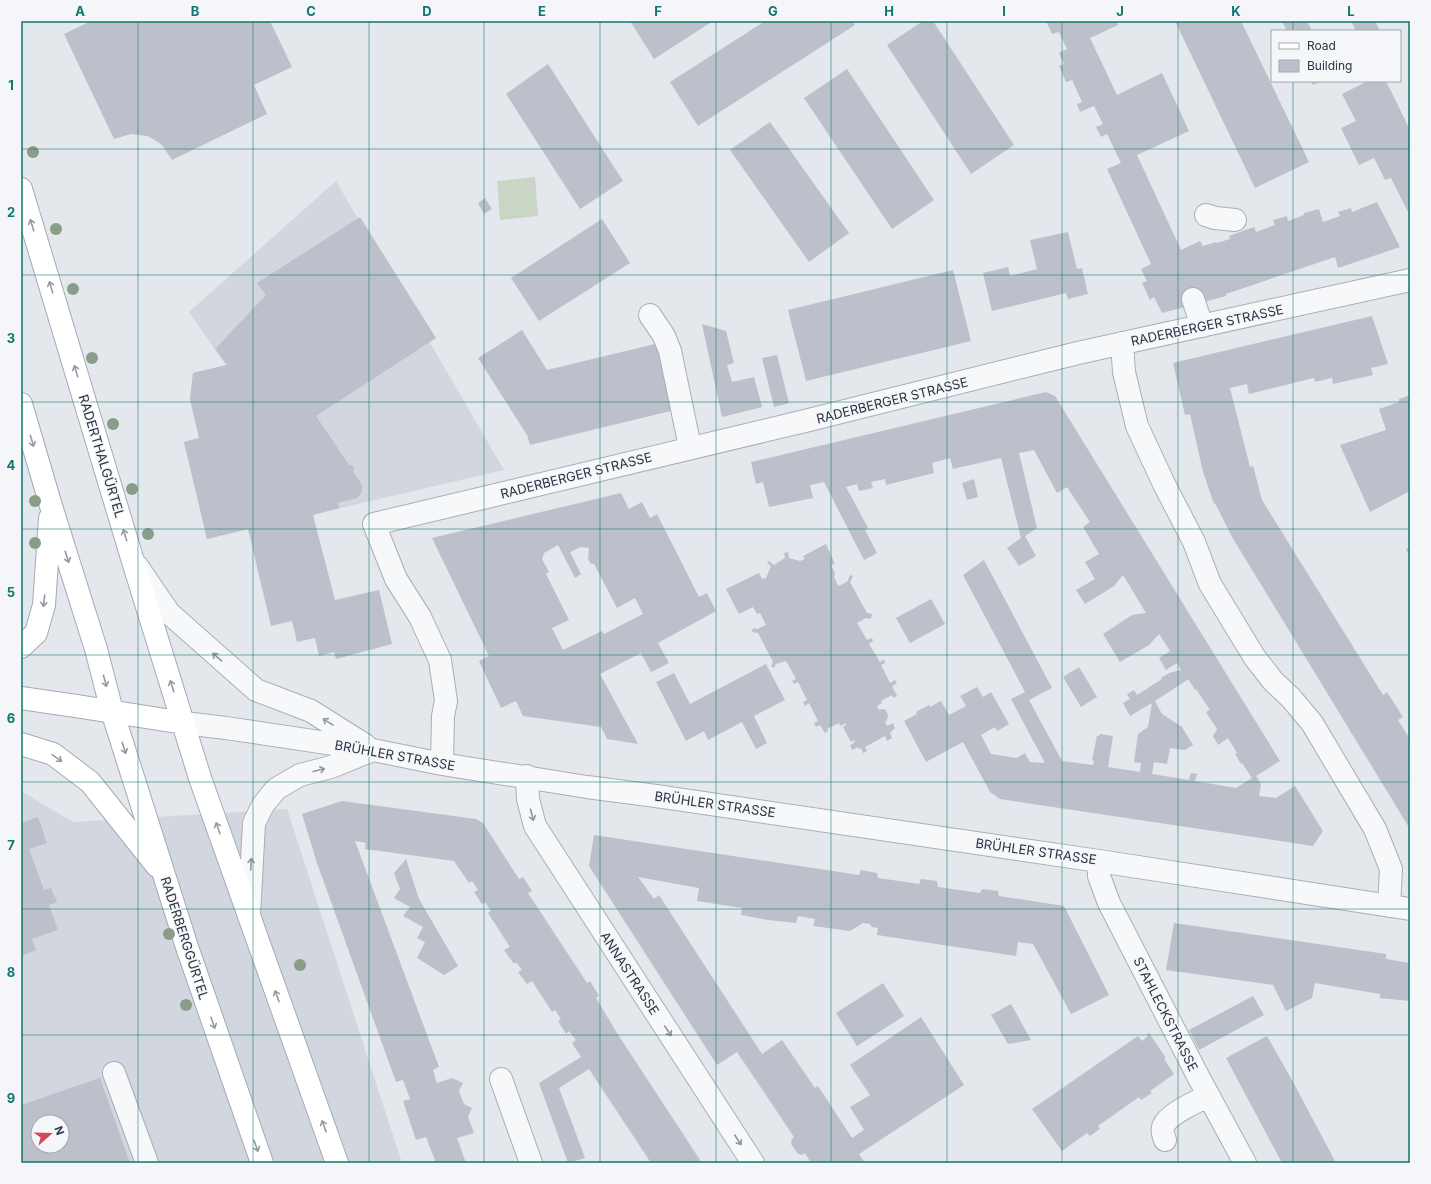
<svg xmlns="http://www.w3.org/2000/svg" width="1431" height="1184" font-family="Inter,sans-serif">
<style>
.built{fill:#d2d6de;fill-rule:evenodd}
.green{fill:#c9d6c5}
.building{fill:#bbc0ca;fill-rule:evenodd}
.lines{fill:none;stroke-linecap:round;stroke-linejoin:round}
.minor-casing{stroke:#a9aeb7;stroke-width:24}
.major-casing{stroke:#a3abb8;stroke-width:24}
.minor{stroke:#f7f8fa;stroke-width:22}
.major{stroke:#fff;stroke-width:22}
.tree{fill:#899d89}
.oneway{stroke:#959aa2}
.oneway2{stroke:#9196a0}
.grid{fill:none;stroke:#0f766e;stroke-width:1;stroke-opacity:0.55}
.labels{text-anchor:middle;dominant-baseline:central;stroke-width:3;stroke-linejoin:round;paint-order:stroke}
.street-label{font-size:13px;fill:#2b3445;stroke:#f4f6f9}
.neatline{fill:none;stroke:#0f766e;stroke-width:1.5}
.grid-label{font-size:13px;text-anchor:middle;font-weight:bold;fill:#0f766e}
</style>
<rect width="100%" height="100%" fill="#e4e7ec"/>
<!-- built -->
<path class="built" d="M 336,181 L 504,470 L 207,539 L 184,442 L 199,438 L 190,399 L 193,373 L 226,365 L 189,312 Z
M 21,791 L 73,822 L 287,809 L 402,1163 L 21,1163 ZM 38,1122 L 62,1122 L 62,1146 L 38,1146 Z"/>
<!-- green -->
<path class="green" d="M 535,177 L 538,216 L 500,220 L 497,181 Z"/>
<!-- building -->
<path class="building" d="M 91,21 L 270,21 L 292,67 L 254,85 L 267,114 L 172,160 L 162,145 L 153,139 L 147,136 L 131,134 L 114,139 L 64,34 Z
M 630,21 L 713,21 L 654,59 Z
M 765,21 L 853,21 L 855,25 L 698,126 L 670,82 Z
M 923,21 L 933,21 L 1014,145 L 971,174 L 887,45 Z
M 1046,21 L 1116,21 L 1118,25 L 1090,38 L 1117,95 L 1162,73 L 1189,131 L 1137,155 L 1181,250 L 1200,241 L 1203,246 L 1216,242 L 1217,243 L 1230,239 L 1229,236 L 1254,227 L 1256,232 L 1275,225 L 1273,220 L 1287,216 L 1288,221 L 1304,215 L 1304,213 L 1319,209 L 1323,222 L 1340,216 L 1338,212 L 1351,208 L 1352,212 L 1377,202 L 1400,247 L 1338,268 L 1335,257 L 1226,294 L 1226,296 L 1162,313 L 1154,297 L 1150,300 L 1142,283 L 1147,281 L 1141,269 L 1151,264 L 1107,169 L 1121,163 L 1107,134 L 1101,137 L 1096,127 L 1103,124 L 1094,106 L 1080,112 L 1077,104 L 1082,102 L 1072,80 L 1066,82 L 1059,66 L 1064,64 L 1059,53 L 1067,49 L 1059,32 L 1052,34 Z
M 1175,21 L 1241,21 L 1309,162 L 1255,188 Z
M 1282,21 L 1307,21 L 1312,31 L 1287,31 Z
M 1351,21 L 1375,21 L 1380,31 L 1356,31 Z
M 548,64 L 623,181 L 580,209 L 506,94 Z
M 847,69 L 934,200 L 892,229 L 804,98 Z
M 1311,81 L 1322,81 L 1313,85 Z
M 1368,81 L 1386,81 L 1410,130 L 1410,216 L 1391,178 L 1385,180 L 1374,158 L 1359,165 L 1341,128 L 1356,121 L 1342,94 Z
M 770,122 L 849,233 L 809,262 L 730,150 Z
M 485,198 L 492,209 L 484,214 L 478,203 Z
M 360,217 L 436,338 L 316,416 L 349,465 L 354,466 L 353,471 L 362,485 L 362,492 L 357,498 L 337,503 L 340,508 L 313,515 L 335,600 L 379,590 L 392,644 L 336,659 L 334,652 L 319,656 L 315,638 L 297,642 L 292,621 L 271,626 L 248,529 L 207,539 L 184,442 L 199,438 L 190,399 L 193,373 L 227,365 L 215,349 L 266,295 L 257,283 Z
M 602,219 L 630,263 L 539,321 L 511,278 Z
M 1068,232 L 1077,269 L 1082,268 L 1088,294 L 1068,299 L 1066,293 L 992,311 L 983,273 L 1008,267 L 1010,276 L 1037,269 L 1030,240 Z
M 953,270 L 971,341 L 806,381 L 788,310 Z
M 1372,316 L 1388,364 L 1371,368 L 1373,375 L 1333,384 L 1332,378 L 1315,382 L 1314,378 L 1249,394 L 1247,384 L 1230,388 L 1250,467 L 1253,466 L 1262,500 L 1383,695 L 1387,692 L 1403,717 L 1398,720 L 1410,739 L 1410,829 L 1232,537 L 1215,503 L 1214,504 L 1203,472 L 1190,414 L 1185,415 L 1173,363 Z
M 702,324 L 726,331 L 734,363 L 727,365 L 732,382 L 754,377 L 762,407 L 722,417 Z
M 522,330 L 547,370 L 659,343 L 675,410 L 530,445 L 527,435 L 478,358 Z
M 777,355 L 789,403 L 774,407 L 762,358 Z
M 1046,392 L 1055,396 L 1280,761 L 1256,776 L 1261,784 L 1259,796 L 1276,798 L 1295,786 L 1323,831 L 1313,846 L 1000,799 L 990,792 L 963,742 L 926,762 L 904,721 L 917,714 L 916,712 L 929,705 L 930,707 L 941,701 L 949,715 L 966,706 L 960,696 L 977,687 L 983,697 L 991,692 L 1009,724 L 997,731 L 995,727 L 981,735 L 991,754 L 1016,758 L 1025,753 L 1030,762 L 1045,763 L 1011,699 L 1025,692 L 963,575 L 984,560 L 1052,688 L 1029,700 L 1062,761 L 1093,765 L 1094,761 L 1092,760 L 1097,736 L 1099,736 L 1100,734 L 1113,736 L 1108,767 L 1140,772 L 1141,763 L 1134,762 L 1138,734 L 1148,727 L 1152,703 L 1130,716 L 1123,703 L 1130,699 L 1127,694 L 1134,690 L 1137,695 L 1162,679 L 1161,678 L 1169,673 L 1181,670 L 1177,663 L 1166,670 L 1159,658 L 1170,651 L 1159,634 L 1149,645 L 1120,662 L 1103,634 L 1132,615 L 1146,613 L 1123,575 L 1114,586 L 1085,604 L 1076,590 L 1095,579 L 1085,562 L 1099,554 L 1083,527 L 1090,522 L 1067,487 L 1057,493 L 1034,450 L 1019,453 L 1037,528 L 1025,536 L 1036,556 L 1019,566 L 1007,548 L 1021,538 L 1001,458 L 953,469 L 950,458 L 932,463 L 934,473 L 886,485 L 885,479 L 871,482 L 873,488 L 859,491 L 857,484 L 846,487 L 868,528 L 865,530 L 877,553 L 864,560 L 824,482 L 810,485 L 813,498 L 769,507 L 763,482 L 756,484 L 751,462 ZM 1187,680 L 1189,680 L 1195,690 L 1196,689 L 1210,710 L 1206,712 L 1217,729 L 1213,736 L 1218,745 L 1228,738 L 1237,753 L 1235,754 L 1241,764 L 1242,763 L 1252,778 L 1236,788 L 1195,781 L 1197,774 L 1191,773 L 1189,780 L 1152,774 L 1154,762 L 1167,764 L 1170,748 L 1185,750 L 1193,745 L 1182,727 L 1162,714 L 1155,701 Z
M 1410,395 L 1410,491 L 1370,512 L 1340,445 L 1386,430 L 1379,409 L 1399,402 L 1399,399 Z
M 974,479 L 978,497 L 967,500 L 962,483 Z
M 621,493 L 629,509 L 642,502 L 650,518 L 657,514 L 699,597 L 707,593 L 716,611 L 658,643 L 669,663 L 651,672 L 641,653 L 600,674 L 638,744 L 607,739 L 601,727 L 523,716 L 516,701 L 501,708 L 479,661 L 489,656 L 432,538 ZM 558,545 L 575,578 L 581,574 L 570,552 L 581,547 L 589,548 L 588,559 L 591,564 L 594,564 L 617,608 L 635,598 L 643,614 L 604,634 L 602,631 L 563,650 L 552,628 L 569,620 L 546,574 L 549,572 L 542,559 L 544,553 Z
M 826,544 L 835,564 L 831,565 L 835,573 L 834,577 L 838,586 L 847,582 L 850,575 L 853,576 L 850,582 L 867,613 L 872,614 L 871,619 L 866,618 L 857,623 L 867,640 L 872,638 L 873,641 L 869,644 L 880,662 L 884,659 L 885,663 L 881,665 L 890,683 L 895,680 L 897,683 L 892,686 L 897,696 L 893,698 L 892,695 L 881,701 L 882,703 L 877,706 L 879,710 L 882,709 L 886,710 L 888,716 L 887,720 L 885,722 L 887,726 L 893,723 L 895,728 L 890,733 L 892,738 L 887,741 L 885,736 L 865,747 L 867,751 L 863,753 L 861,748 L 859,749 L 858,747 L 852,750 L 850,745 L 855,742 L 854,740 L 851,742 L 843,727 L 846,725 L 846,723 L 840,726 L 839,723 L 827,729 L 828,731 L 825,733 L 820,725 L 816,727 L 814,723 L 818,721 L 809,703 L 805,706 L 803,702 L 807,700 L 798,682 L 794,684 L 792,681 L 796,679 L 786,661 L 776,664 L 774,668 L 771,666 L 773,662 L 758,633 L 752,632 L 753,628 L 757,629 L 766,625 L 760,613 L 757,614 L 753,607 L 739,614 L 726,589 L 759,573 L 762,579 L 766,578 L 771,566 L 767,563 L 769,561 L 774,565 L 785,558 L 784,553 L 788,552 L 789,558 L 800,561 L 805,559 L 803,556 Z
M 1410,547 L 1410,557 L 1406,549 Z
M 931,599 L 945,624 L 910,643 L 896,618 Z
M 766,664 L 785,700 L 754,716 L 767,743 L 756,749 L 742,722 L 708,740 L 704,731 L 686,741 L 656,682 L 674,673 L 690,704 Z
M 1079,667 L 1097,697 L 1081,707 L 1063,677 Z
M 342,801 L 476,819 L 483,823 L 519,879 L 523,877 L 532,891 L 528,893 L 587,983 L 590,981 L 599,996 L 596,998 L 617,1033 L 702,1163 L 651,1163 L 589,1069 L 559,1088 L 585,1158 L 568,1163 L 539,1083 L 581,1057 L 572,1043 L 576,1040 L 569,1031 L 566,1034 L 558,1021 L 561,1019 L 555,1010 L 552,1012 L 532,981 L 527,984 L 518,972 L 522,970 L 516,962 L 514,964 L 504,950 L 510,947 L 488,913 L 491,911 L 485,902 L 482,904 L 474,892 L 478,890 L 472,881 L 469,883 L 454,861 L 365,849 L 366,843 L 355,841 L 439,1067 L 433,1070 L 437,1083 L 452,1078 L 463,1083 L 459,1091 L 464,1104 L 472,1108 L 468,1117 L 474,1133 L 457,1138 L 466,1163 L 436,1163 L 426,1137 L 416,1140 L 403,1101 L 410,1099 L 403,1080 L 396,1082 L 317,863 L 302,814 Z
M 38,817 L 47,843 L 29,849 L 44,890 L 51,888 L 57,902 L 49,905 L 58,930 L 32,939 L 36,950 L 21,956 L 21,823 Z
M 594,835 L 859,875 L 861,870 L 877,873 L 878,878 L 913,883 L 919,884 L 921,879 L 937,881 L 938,887 L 980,893 L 982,889 L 998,891 L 999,896 L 1064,906 L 1109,995 L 1071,1014 L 1033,944 L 1018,942 L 1016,956 L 877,935 L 878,928 L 872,927 L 870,924 L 863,923 L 850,931 L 813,926 L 815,919 L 798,916 L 796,923 L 768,920 L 741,915 L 742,908 L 697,901 L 699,888 L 638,877 L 654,899 L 659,895 L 762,1054 L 782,1040 L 815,1088 L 818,1086 L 852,1138 L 864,1130 L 850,1107 L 870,1095 L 850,1065 L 921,1017 L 964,1085 L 859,1154 L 865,1163 L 811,1163 L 805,1153 L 802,1155 L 798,1154 L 791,1144 L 792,1139 L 794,1137 L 737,1052 L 717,1065 L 589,866 Z
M 406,859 L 419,899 L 458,966 L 444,975 L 417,958 L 425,942 L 417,938 L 423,927 L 403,916 L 410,907 L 394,898 L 400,889 L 394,873 Z
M 1174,923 L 1386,954 L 1386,959 L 1410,963 L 1410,1001 L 1380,998 L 1380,994 L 1315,983 L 1312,998 L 1286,1011 L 1273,985 L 1166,970 Z
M 883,983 L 904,1016 L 857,1046 L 836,1013 Z
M 1253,996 L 1264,1015 L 1199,1050 L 1189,1030 Z
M 1011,1004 L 1031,1040 L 1008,1044 L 991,1015 Z
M 1149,1033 L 1166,1058 L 1164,1059 L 1174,1074 L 1150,1091 L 1152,1093 L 1141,1100 L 1139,1097 L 1098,1126 L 1100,1129 L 1090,1136 L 1087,1133 L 1062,1151 L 1032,1109 L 1138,1036 L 1142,1041 L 1148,1036 L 1147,1034 Z
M 1267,1036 L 1292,1080 L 1336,1163 L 1282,1163 L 1226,1058 Z
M 100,1078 L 130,1163 L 21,1163 L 21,1105 ZM 38,1122 L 62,1122 L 62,1146 L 38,1146 Z"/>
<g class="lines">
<!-- minor casing -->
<g class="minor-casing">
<path id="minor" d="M 1206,215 L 1215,218 L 1235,220
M 1193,299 L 1202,326
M 650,315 L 664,336 L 670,351 L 690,447
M 1122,343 L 1124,372 L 1137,426 L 1164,484 L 1194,542 L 1210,584 L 1255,658 L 1273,681 L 1291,698 L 1312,723 L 1375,829 L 1391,869 L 1389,906
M 137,566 L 169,613 L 256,690 L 311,711 L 365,745
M 184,723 L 226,728 L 373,750 L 442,764 L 587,787 L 656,796 L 1099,861 L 1410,909
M 442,764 L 443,716 L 446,701 L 440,660 L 420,617 L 396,579 L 374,524 L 805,421 L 1078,353 L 1410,280
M 527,776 L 528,799 L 535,826 L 753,1163
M 1099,861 L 1099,876 L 1109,903 L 1199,1078 L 1245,1163
M 249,916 L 254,823 L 263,805 L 276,789 L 300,775 L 331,767 L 373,750
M 114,1073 L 147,1163
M 501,1079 L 531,1163
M 1165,1140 C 1163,1135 1161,1129 1164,1125 C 1169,1114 1197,1101 1209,1096"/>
</g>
<!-- major casing -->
<g class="major-casing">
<path id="major" d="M 21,189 L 132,558 L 200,778 L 337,1163
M 21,404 L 51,506 L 96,649 L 112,711 L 187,947 L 262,1163
M 21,647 L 36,633 L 44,605 L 50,518
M 21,698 L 76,706 L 184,723
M 21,744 L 53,754 L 90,782 L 157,866"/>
</g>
<!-- minor -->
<use href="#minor" class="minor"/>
<!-- major -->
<use href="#major" class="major"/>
</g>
<!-- trees -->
<g class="tree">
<circle cx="33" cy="152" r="6"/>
<circle cx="56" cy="229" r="6"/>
<circle cx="73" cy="289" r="6"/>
<circle cx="92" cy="358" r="6"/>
<circle cx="113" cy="424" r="6"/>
<circle cx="132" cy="489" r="6"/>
<circle cx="35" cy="501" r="6"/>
<circle cx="148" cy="534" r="6"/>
<circle cx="35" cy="543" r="6"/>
<circle cx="169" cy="934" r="6"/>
<circle cx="300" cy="965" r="6"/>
<circle cx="186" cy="1005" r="6"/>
</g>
<!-- one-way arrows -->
<defs><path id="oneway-shaft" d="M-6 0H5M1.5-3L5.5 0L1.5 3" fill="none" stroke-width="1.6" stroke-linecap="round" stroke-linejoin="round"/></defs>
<g class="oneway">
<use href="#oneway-shaft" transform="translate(32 225) rotate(-107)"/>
<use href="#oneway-shaft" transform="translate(51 287) rotate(-107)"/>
<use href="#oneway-shaft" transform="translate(76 371) rotate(-107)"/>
<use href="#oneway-shaft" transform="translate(32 441) rotate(74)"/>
<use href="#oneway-shaft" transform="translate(125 535) rotate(-107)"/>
<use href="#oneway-shaft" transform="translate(67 557) rotate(72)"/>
<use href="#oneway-shaft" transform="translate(44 601) rotate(97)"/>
<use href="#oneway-shaft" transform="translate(105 681) rotate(75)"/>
<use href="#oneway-shaft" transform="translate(172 686) rotate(-108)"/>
<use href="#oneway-shaft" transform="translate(124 748) rotate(72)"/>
<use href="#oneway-shaft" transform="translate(57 758) rotate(35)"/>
<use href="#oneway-shaft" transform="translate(218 828) rotate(-109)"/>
<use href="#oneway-shaft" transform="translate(277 996) rotate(-110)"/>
<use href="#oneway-shaft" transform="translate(213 1023) rotate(71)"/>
<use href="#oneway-shaft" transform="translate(324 1126) rotate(-110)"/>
<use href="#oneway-shaft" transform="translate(256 1146) rotate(70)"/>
</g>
<g class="oneway2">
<use href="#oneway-shaft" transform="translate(217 657) rotate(-139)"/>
<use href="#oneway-shaft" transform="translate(328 722) rotate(-148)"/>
<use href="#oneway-shaft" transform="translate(319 770) rotate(-14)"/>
<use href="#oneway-shaft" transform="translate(532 815) rotate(75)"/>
<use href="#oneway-shaft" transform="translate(251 864) rotate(-87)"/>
<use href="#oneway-shaft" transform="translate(668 1031) rotate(57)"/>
<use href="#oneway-shaft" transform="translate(738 1140) rotate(57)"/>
</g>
<!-- grid -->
<path class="grid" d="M 138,21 L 138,1163M 253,21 L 253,1163M 369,21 L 369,1163M 484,21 L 484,1163M 600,21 L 600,1163M 716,21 L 716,1163M 831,21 L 831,1163M 947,21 L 947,1163M 1062,21 L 1062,1163M 1178,21 L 1178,1163M 1293,21 L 1293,31M 1293,81 L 1293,1163M 21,149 L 1410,149M 21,275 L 1410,275M 21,402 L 1410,402M 21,529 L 1410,529M 21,655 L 1410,655M 21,782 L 1410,782M 21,909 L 1410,909M 21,1035 L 1410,1035"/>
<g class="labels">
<!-- street labels -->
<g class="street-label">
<text transform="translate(1207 325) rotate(-12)">RADERBERGER STRASSE</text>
<text transform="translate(892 400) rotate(-14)">RADERBERGER STRASSE</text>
<text transform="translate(102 456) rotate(73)">RADERTHALGÜRTEL</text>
<text transform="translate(576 475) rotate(-14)">RADERBERGER STRASSE</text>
<text transform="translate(395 755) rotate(10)">BRÜHLER STRASSE</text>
<text transform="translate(715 804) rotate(8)">BRÜHLER STRASSE</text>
<text transform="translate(1036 851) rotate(8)">BRÜHLER STRASSE</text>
<text transform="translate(185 938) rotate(72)">RADERBERGGÜRTEL</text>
<text transform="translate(630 973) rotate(57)">ANNASTRASSE</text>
<text transform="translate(1166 1014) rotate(63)">STAHLECKSTRASSE</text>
</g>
</g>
<!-- border -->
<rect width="1431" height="1184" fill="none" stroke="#f4f6f9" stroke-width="44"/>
<!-- legend -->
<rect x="1271" y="30" width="130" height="52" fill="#f4f6f9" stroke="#a4a8b1"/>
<rect x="1279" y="43" width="20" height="6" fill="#ffffff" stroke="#a4a8b1"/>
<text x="1307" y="50" font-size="12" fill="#2b3445">Road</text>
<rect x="1279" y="60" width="20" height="12" fill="#bbc0ca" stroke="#a4a8b1"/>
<text x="1307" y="70" font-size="12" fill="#2b3445">Building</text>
<!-- north arrow -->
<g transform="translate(50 1134) rotate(70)"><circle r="19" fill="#f4f6f9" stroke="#a4a8b1"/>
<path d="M0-3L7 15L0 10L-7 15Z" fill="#d1495b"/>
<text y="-6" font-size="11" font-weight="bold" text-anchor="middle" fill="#2b3445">N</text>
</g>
<rect x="22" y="22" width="1387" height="1140" class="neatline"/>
<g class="grid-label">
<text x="80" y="16">A</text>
<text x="195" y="16">B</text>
<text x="311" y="16">C</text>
<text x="427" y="16">D</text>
<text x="542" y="16">E</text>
<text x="658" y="16">F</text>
<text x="773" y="16">G</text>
<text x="889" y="16">H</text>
<text x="1004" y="16">I</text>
<text x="1120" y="16">J</text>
<text x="1236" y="16">K</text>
<text x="1351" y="16">L</text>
<text x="11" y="90">1</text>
<text x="11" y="217">2</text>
<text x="11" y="343">3</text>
<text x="11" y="470">4</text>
<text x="11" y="597">5</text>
<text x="11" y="723">6</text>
<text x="11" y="850">7</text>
<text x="11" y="977">8</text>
<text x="11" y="1103">9</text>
</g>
</svg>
